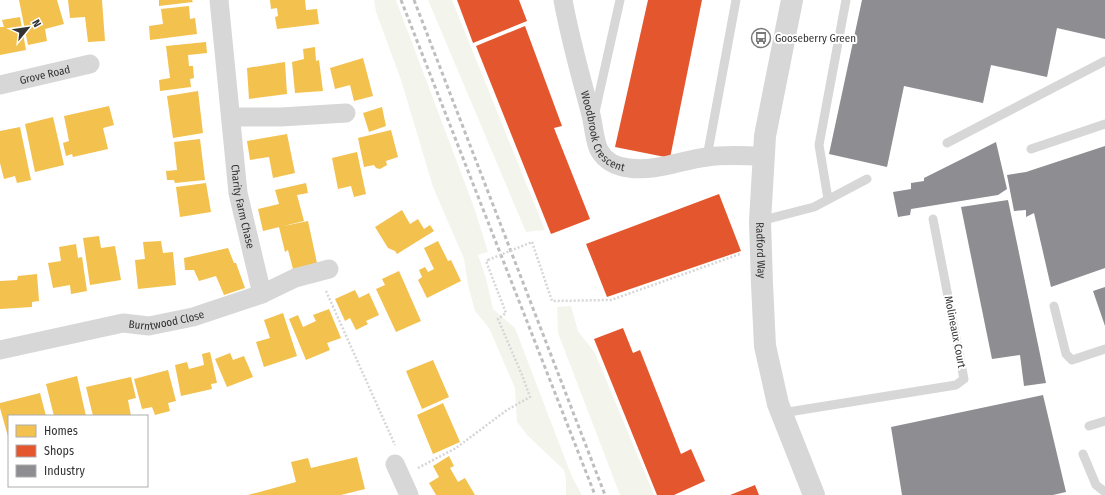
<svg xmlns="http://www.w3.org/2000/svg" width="1105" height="495" font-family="'Fira Sans Condensed',sans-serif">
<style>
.green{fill:#f3f5ed}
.homes{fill:#f2c14e}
.shops{fill:#e4572e}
.industry{fill:#8d8d92}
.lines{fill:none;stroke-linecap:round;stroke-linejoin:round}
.path{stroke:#d6d6d6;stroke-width:2.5;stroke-dasharray:2 2;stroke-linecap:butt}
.service{stroke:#d7d7d7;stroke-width:9}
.minor{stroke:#d7d7d7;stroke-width:19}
.tertiary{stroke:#d7d7d7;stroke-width:22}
.rail{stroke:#bebebe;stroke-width:3;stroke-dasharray:4 3;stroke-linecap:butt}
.path-bridge{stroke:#d6d6d6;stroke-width:2.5;stroke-dasharray:2 2;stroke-linecap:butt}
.labels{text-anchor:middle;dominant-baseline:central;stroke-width:4;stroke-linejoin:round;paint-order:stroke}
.poi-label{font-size:11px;fill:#333;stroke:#fff;text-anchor:start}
.street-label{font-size:11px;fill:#333;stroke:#fff}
</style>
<rect width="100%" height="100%" fill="#fff"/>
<!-- green -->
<path class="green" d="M 374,0 L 396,0 L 475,210 L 488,252 L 478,255 L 486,278 L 493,309 L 515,328 L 572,477 L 582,495 L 566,495 L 566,480 L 564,470 L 528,436 L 517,422 L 515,388 L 489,328 L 475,311 L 468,285 L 464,259 L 433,187 L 401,80 L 376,12 Z
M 428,0 L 452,0 L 545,230 L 526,232 Z
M 571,306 L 578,331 L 595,353 L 654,495 L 620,495 L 558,333 L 557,307 Z"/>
<!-- homes -->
<path class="homes" d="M 19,0 L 57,0 L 64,24 L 45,29 L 47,41 L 28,45 Z
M 68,0 L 102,0 L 105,41 L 88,42 L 85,17 L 70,18 Z
M 159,0 L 192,0 L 193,2 L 159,6 Z
M 270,0 L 305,0 L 306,10 L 317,9 L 319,24 L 277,29 L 275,17 L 278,16 L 277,8 L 271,9 Z
M 189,6 L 190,19 L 195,18 L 197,34 L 150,40 L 149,26 L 163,24 L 161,9 Z
M 20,17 L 26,50 L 0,55 L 0,27 L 4,27 L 2,20 Z
M 206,42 L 207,53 L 188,55 L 189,66 L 193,66 L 194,78 L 190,79 L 191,87 L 160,91 L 159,80 L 170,78 L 166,46 Z
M 315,47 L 316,61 L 319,60 L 323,91 L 295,93 L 292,62 L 304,59 L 303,49 Z
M 363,58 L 373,96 L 354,101 L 350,85 L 335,89 L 330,68 Z
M 285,62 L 287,94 L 249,99 L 247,68 Z
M 198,91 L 203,133 L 173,138 L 167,96 Z
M 109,106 L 114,125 L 103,128 L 108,149 L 73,157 L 72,154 L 66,156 L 63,143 L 69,141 L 64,116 Z
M 382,107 L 386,126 L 369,132 L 363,113 Z
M 53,117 L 64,165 L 35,172 L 25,124 Z
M 20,127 L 31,180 L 17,183 L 15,176 L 4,179 L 0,163 L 0,131 Z
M 391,130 L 398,157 L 386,161 L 387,165 L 380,169 L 376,168 L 374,165 L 364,167 L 358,138 Z
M 287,134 L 295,173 L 273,178 L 269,157 L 250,160 L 247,141 Z
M 200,139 L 205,180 L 175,183 L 174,180 L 167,180 L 166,171 L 177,170 L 174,142 Z
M 357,152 L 366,194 L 354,197 L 351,186 L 338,189 L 332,158 Z
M 206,183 L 211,212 L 180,217 L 176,187 Z
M 306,183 L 308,193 L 297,195 L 304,221 L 263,231 L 258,209 L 279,204 L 275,190 Z
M 402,210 L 410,224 L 418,219 L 424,229 L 430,225 L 434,231 L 397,254 L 395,251 L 388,248 L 375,227 Z
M 308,221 L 317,263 L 293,269 L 288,250 L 285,252 L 279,227 Z
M 99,236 L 101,248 L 115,246 L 121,280 L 90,285 L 83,238 Z
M 161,241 L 163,253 L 173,252 L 176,285 L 138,289 L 135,260 L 145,259 L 143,242 Z
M 438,241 L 448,261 L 451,260 L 461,281 L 427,298 L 418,280 L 422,277 L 419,270 L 425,267 L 428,272 L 434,269 L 424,248 Z
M 76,244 L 78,258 L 82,257 L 87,291 L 71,294 L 70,285 L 53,288 L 48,263 L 61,261 L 59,247 Z
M 228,248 L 234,263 L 236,263 L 245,288 L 224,295 L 216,276 L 199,281 L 194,270 L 185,270 L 184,258 Z
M 399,271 L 421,321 L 396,332 L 376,289 L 385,285 L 382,279 Z
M 37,274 L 39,301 L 32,302 L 32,307 L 0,309 L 0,281 L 17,280 L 18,276 Z
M 355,290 L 359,298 L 369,293 L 379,315 L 366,321 L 368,324 L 356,330 L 350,318 L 345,321 L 335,299 Z
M 329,309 L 341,338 L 327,343 L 330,350 L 306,360 L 289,319 L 298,315 L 303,327 L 316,321 L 313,315 Z
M 283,313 L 297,356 L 264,367 L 256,342 L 270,338 L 264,320 Z
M 210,352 L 217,383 L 211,384 L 212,389 L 181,396 L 175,365 L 187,362 L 189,369 L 204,365 L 202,354 Z
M 230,353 L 233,360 L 244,356 L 253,377 L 227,387 L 215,359 Z
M 433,360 L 449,397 L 422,409 L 406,371 Z
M 168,370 L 176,401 L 168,403 L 170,411 L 155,415 L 152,407 L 142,409 L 134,379 Z
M 77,376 L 86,416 L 54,416 L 46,384 Z
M 131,377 L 136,398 L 128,400 L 131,416 L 93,416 L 86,387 Z
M 40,393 L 46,416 L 9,416 L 9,440 L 0,408 L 0,403 Z
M 443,403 L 460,442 L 433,454 L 417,415 Z
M 449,456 L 454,466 L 450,468 L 458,482 L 465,478 L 475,495 L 436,495 L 429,483 L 439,477 L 433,466 Z
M 357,457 L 365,489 L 341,495 L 248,495 L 296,482 L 291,462 L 308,458 L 311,468 Z"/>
<!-- shops -->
<path class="shops" d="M 457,0 L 519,0 L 527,21 L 473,43 Z
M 648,0 L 702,0 L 670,158 L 615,147 Z
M 525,26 L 562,126 L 554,128 L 590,219 L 551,234 L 476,46 Z
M 719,194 L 741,251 L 607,297 L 586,244 Z
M 623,328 L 633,353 L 640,350 L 681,454 L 691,449 L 705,481 L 674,495 L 657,495 L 594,339 Z
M 755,485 L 759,495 L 730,495 Z"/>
<!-- industry -->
<path class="industry" d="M 862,0 L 1105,0 L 1105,39 L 1057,28 L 1047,77 L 991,65 L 983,103 L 904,86 L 887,167 L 829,154 Z
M 996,142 L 1007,189 L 998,195 L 911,209 L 910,215 L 898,217 L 893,192 L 911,189 L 911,183 L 924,181 L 924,178 Z
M 1105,146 L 1105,268 L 1051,287 L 1034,213 L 1026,217 L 1026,210 L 1014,211 L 1007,175 L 1026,172 Z
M 1008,200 L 1046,383 L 1024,386 L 1020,355 L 992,359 L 961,207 Z
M 1105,287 L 1105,326 L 1093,291 Z
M 1043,395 L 1066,492 L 1053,495 L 902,495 L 891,427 Z"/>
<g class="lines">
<!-- path -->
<path class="path" d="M 532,242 L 552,301 L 611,300 L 740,254
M 326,291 L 395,445
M 418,468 L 456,448 L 507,410 L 530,397 L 522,375 L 498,319 L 506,313 L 486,261 L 488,260"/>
<!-- service -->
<path class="service" d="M 595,112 L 620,0
M 947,143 L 1105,61
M 1031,149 L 1105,124
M 707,157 L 736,0
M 828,199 L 819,145 L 846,0
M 760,221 L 814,207 L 867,179
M 1054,306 L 1066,354 L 1072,360 L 1105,349
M 782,413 L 956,385 L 964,379 L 933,219
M 1089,426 L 1105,421
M 1083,454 L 1096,485 L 1105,492"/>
<!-- minor -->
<g class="minor">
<path id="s1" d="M 219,0 L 238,193 L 262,294"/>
<path id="s2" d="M 563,0 C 570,39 581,77 591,115 C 594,127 594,139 599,150 C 605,161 617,167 629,168 C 656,172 681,160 707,157 C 726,154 746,156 765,156"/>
<path id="s3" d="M 0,85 L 90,64"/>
<path d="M 231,117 L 281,117 L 346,113"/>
<path id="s4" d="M 0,350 L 123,323 L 149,326 L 193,317 L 262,294 L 295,278 L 329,269"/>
<path d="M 395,464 L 409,495"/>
</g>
<!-- tertiary -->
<path class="tertiary" id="s5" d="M 792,0 L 765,136 L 760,221 L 762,284 L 765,346 L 778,404 L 814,495"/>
<!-- rail -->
<path class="rail" d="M 401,0 L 595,495
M 414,0 L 605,495"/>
<!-- path-bridge -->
<path class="path-bridge" d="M 488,260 L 532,242"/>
</g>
<!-- icons -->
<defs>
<g id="bus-ring" transform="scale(1)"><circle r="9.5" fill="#fff" stroke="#7a7a7a" stroke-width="1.5"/><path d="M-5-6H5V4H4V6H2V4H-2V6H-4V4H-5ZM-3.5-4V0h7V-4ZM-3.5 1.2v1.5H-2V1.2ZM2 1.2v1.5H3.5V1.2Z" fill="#7a7a7a"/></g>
</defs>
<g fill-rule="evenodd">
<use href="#bus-ring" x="761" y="38"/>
</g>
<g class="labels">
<!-- poi labels -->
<g class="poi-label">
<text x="775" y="38">Gooseberry Green</text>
</g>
<!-- street labels -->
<g class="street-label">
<text stroke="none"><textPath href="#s3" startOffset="46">Grove Road</textPath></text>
<text stroke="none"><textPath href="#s2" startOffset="140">Woodbrook Crescent</textPath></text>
<text stroke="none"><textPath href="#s1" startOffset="208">Charity Farm Chase</textPath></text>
<text stroke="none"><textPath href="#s5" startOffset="253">Radford Way</textPath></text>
<text stroke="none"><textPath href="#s4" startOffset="170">Burntwood Close</textPath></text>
<text transform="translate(955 332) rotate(79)">Molineaux Court</text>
</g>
</g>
<!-- legend -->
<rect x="8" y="415" width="140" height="72" fill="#ffffff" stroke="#adadad"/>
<rect x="16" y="425" width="20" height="12" fill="#f2c14e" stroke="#adadad"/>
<text x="44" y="435" font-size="12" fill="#333333">Homes</text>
<rect x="16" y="445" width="20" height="12" fill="#e4572e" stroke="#adadad"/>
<text x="44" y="455" font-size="12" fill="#333333">Shops</text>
<rect x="16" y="465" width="20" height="12" fill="#8d8d92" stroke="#adadad"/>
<text x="44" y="475" font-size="12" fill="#333333">Industry</text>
<!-- north arrow -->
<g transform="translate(28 28) rotate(61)" stroke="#ffffff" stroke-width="3" paint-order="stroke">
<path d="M0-3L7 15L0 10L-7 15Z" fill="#333333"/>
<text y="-6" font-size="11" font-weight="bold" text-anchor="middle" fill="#333333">N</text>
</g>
</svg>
